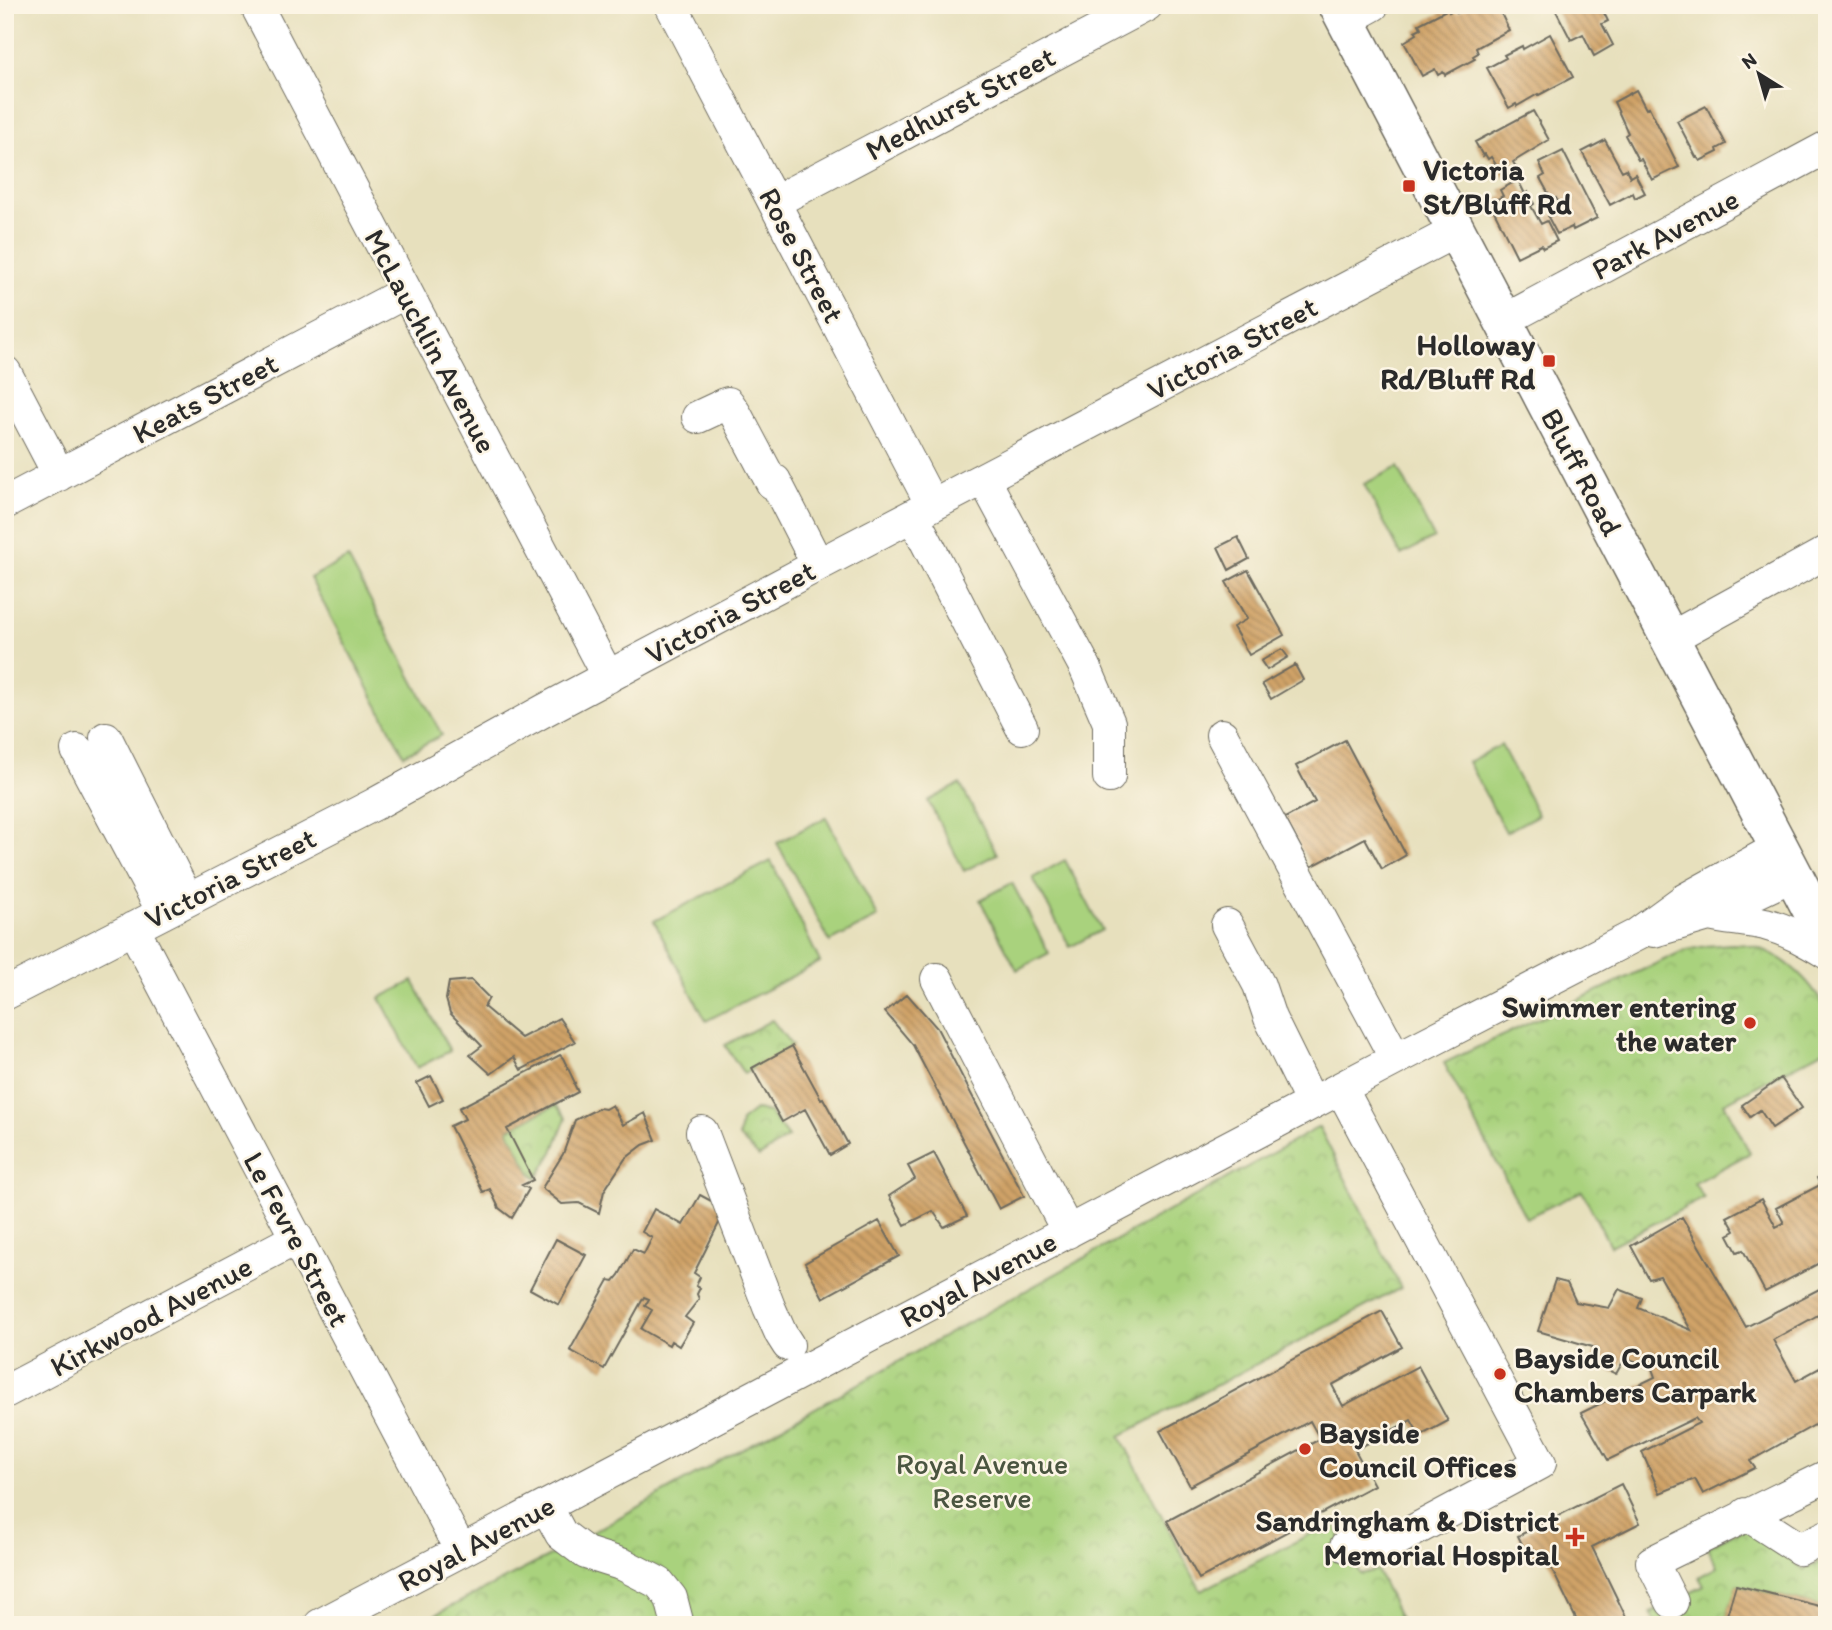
<svg xmlns="http://www.w3.org/2000/svg" width="1832" height="1630" font-family="Itim,sans-serif">
<style>
.grass{fill:#a9d27d;stroke:#6a7e54;stroke-width:2}
.park{fill:url(#park-crowns);stroke:#6a7e54;stroke-width:2}
.building{fill:url(#building-back-hatch)}
.lines{fill:none;stroke-linecap:round;stroke-linejoin:round}
.minor-casing{stroke:#6d6a5e;stroke-width:34}
.major-casing{stroke:#6d6a5e;stroke-width:41}
.minor{stroke:#fff;stroke-width:32}
.major{stroke:#fff;stroke-width:38}
.poi-dot{fill:#c8321e;stroke:#fcf5e5;stroke-width:2.5}
.labels{text-anchor:middle;dominant-baseline:central;stroke-width:5;stroke-linejoin:round;paint-order:stroke}
.street-label{font-size:30px;fill:#2b2b2b;stroke:#fcf5e5}
.poi-label{font-size:30px;font-weight:bold;fill:#2b2b2b;stroke:#fcf5e5;text-anchor:start}
.park-label{font-size:30px;fill:#4a5540;stroke:#fcf5e5}
</style>
<defs>
<pattern id="park-crowns" width="20" height="18" patternUnits="userSpaceOnUse" patternTransform="scale(1.75)"><rect width="20" height="18" fill="#a9d27d"/><path d="M2 6a3 3 0 1 1 6 0M12 15a3 3 0 1 1 6 0" fill="none" stroke="#92b46c"/></pattern>
<pattern id="building-back-hatch" width="6" height="6" patternUnits="userSpaceOnUse" patternTransform="scale(1.75)"><rect width="6" height="6" fill="#d0a368"/><path d="M-1 5l2 2M0 0l6 6M5-1l2 2" fill="none" stroke="#a98556"/></pattern>
</defs>
<rect width="100%" height="100%" fill="#fcf5e5"/>
<filter id="ink" filterUnits="userSpaceOnUse"><feTurbulence type="fractalNoise" baseFrequency=".0143" numOctaves="2"/><feDisplacementMap in="SourceGraphic" scale="14" xChannelSelector="R" yChannelSelector="G"/><feConvolveMatrix kernelMatrix="1 2 1 2 8 2 1 2 1" color-interpolation-filters="sRGB"/></filter>
<filter id="wash" filterUnits="userSpaceOnUse"><feTurbulence type="fractalNoise" baseFrequency=".00686" numOctaves="4" result="noise"/><feDisplacementMap in="SourceGraphic" scale="28" xChannelSelector="R" yChannelSelector="G"/><feGaussianBlur stdDeviation="1.57" result="paint"/><feColorMatrix in="noise" values="0 0 0 0 0 0 0 0 0 0 0 0 0 0 0 0 0 1.4 0 .05"/><feComposite in="paint" operator="in"/></filter>
<g filter="url(#wash)">
<rect width="100%" height="100%" fill="#e7e0bd"/>
<!-- grass -->
<path class="grass" d="M 1398,467 L 1434,538 L 1401,555 L 1364,484 Z
M 348,558 L 442,735 L 404,755 L 310,578 Z
M 1501,745 L 1538,815 L 1506,832 L 1468,762 Z
M 960,784 L 997,854 L 964,871 L 928,801 Z
M 826,817 L 878,917 L 830,942 L 777,843 Z
M 1065,860 L 1102,930 L 1070,947 L 1033,878 Z
M 771,861 L 820,962 L 706,1021 L 654,921 Z
M 1012,883 L 1049,953 L 1017,970 L 980,900 Z
M 413,981 L 450,1051 L 417,1068 L 380,998 Z"/>
<!-- park -->
<path class="park" d="M 1731,944 C 1736,944 1742,944 1747,945 C 1780,951 1818,984 1826,1016 C 1829,1026 1827,1039 1827,1049 L 1724,1103 L 1750,1153 L 1694,1183 L 1704,1198 L 1610,1246 L 1582,1191 L 1526,1218 L 1444,1063 L 1683,951 L 1706,946 Z
M 772,1020 L 792,1046 L 744,1074 L 725,1045 Z
M 556,1105 L 566,1118 L 553,1152 L 537,1178 L 530,1172 L 508,1129 Z
M 755,1110 L 769,1112 L 788,1137 L 759,1157 L 739,1137 L 741,1121 Z
M 1319,1127 L 1401,1288 L 1120,1436 L 1201,1591 L 1333,1522 L 1360,1574 L 1377,1570 L 1403,1625 L 415,1625 L 550,1556 Z
M 1746,1527 L 1804,1570 L 1827,1558 L 1827,1608 L 1737,1585 L 1724,1625 L 1656,1625 L 1651,1612 L 1704,1586 L 1699,1577 L 1717,1567 L 1707,1547 Z"/>
<g id="blocks">
<!-- building -->
<path class="building" d="M 1472,5 L 1495,5 L 1497,8 L 1498,7 L 1509,30 L 1476,48 L 1478,53 L 1473,56 L 1475,59 L 1445,75 L 1443,72 L 1438,75 L 1435,69 L 1422,76 L 1404,42 L 1417,34 L 1415,31 L 1421,28 L 1419,24 L 1448,9 L 1449,12 L 1455,9 L 1457,13 Z
M 1553,5 L 1600,5 L 1608,21 L 1602,24 L 1613,45 L 1594,56 L 1583,34 L 1571,40 Z
M 1550,34 L 1573,77 L 1539,95 L 1538,94 L 1517,106 L 1516,104 L 1509,108 L 1487,68 L 1506,58 L 1504,55 L 1522,46 L 1523,49 Z
M 1636,90 L 1646,109 L 1649,107 L 1679,167 L 1652,180 L 1641,159 L 1638,160 L 1625,135 L 1628,133 L 1614,102 Z
M 1706,106 L 1726,144 L 1717,149 L 1718,152 L 1700,161 L 1697,157 L 1696,157 L 1677,121 Z
M 1533,111 L 1549,140 L 1513,162 L 1517,169 L 1504,177 L 1491,157 L 1488,159 L 1485,154 L 1483,156 L 1475,142 Z
M 1605,140 L 1622,171 L 1626,169 L 1630,177 L 1635,174 L 1645,193 L 1635,198 L 1633,193 L 1610,205 L 1582,152 Z
M 1563,151 L 1597,218 L 1573,230 L 1572,227 L 1557,234 L 1548,217 L 1562,209 L 1556,198 L 1552,200 L 1540,178 L 1545,175 L 1539,163 Z
M 1518,180 L 1525,194 L 1528,192 L 1534,204 L 1531,206 L 1541,224 L 1547,221 L 1557,241 L 1543,248 L 1541,245 L 1517,257 L 1490,203 L 1503,196 L 1500,190 Z
M 1238,537 L 1249,559 L 1229,570 L 1218,547 Z
M 1248,570 L 1284,635 L 1249,655 L 1233,627 L 1247,619 L 1226,582 Z
M 1282,649 L 1288,657 L 1267,670 L 1261,661 Z
M 1295,665 L 1303,680 L 1271,699 L 1262,684 Z
M 1345,740 L 1406,855 L 1382,869 L 1365,838 L 1311,867 L 1285,818 L 1315,802 L 1296,766 Z
M 471,980 L 489,998 L 484,1007 L 521,1038 L 559,1018 L 575,1042 L 521,1070 L 514,1057 L 491,1074 L 470,1055 L 482,1046 L 450,1013 L 446,999 L 449,982 Z
M 907,994 L 937,1028 L 1024,1196 L 999,1209 L 913,1045 L 885,1012 Z
M 792,1046 L 821,1099 L 823,1098 L 848,1144 L 830,1155 L 805,1109 L 782,1122 L 752,1068 Z
M 560,1055 L 563,1058 L 575,1083 L 574,1084 L 578,1092 L 507,1129 L 533,1180 L 522,1185 L 529,1189 L 512,1218 L 499,1208 L 490,1189 L 483,1192 L 450,1126 L 465,1119 L 459,1108 Z
M 431,1076 L 443,1099 L 429,1106 L 417,1083 Z
M 1781,1078 L 1802,1108 L 1772,1128 L 1760,1110 L 1750,1117 L 1742,1105 Z
M 612,1105 L 623,1125 L 645,1113 L 656,1140 L 643,1145 L 625,1159 L 604,1191 L 599,1213 L 579,1203 L 562,1204 L 542,1188 L 563,1154 L 575,1120 L 599,1108 L 605,1109 Z
M 934,1153 L 967,1216 L 944,1227 L 933,1211 L 905,1225 L 889,1196 L 915,1179 L 908,1166 Z
M 1827,1173 L 1827,1259 L 1765,1292 L 1743,1250 L 1737,1252 L 1728,1235 L 1735,1231 L 1727,1217 L 1761,1199 L 1776,1227 L 1784,1223 L 1776,1208 L 1820,1185 L 1817,1178 Z
M 700,1195 L 726,1209 L 694,1273 L 700,1277 L 696,1286 L 700,1288 L 697,1294 L 699,1299 L 685,1317 L 693,1323 L 679,1346 L 671,1341 L 669,1345 L 641,1329 L 652,1310 L 645,1306 L 649,1299 L 644,1297 L 604,1369 L 570,1350 L 609,1280 L 614,1281 L 619,1275 L 633,1249 L 644,1254 L 652,1238 L 642,1232 L 654,1209 L 683,1225 Z
M 1682,1217 L 1746,1327 L 1827,1285 L 1827,1310 L 1773,1340 L 1796,1381 L 1827,1364 L 1827,1418 L 1750,1461 L 1755,1468 L 1703,1494 L 1695,1479 L 1660,1493 L 1642,1452 L 1699,1423 L 1695,1418 L 1608,1460 L 1581,1413 L 1655,1377 L 1651,1366 L 1625,1358 L 1616,1374 L 1591,1362 L 1596,1348 L 1538,1331 L 1555,1280 L 1567,1283 L 1576,1302 L 1609,1308 L 1619,1289 L 1642,1298 L 1638,1308 L 1691,1330 L 1660,1276 L 1649,1279 L 1631,1246 Z
M 879,1221 L 899,1256 L 823,1298 L 805,1263 Z
M 556,1239 L 586,1255 L 559,1305 L 530,1289 Z
M 1382,1311 L 1402,1347 L 1332,1385 L 1343,1406 L 1418,1366 L 1448,1421 L 1420,1436 L 1411,1420 L 1355,1450 L 1374,1485 L 1199,1579 L 1167,1521 L 1320,1439 L 1310,1421 L 1190,1486 L 1160,1431 Z
M 1621,1484 L 1640,1523 L 1592,1547 L 1630,1625 L 1579,1625 L 1545,1555 L 1531,1562 L 1518,1536 Z
M 1736,1585 L 1827,1608 L 1827,1625 L 1724,1625 Z"/>
</g>
</g>
<g filter="url(#ink)">
<use href="#blocks" fill-opacity="0" stroke="#6d6a5e" stroke-width="2"/>
<g class="lines">
<!-- minor casing -->
<g class="minor-casing">
<path id="minor" d="M 256,5 L 608,677
M 671,5 L 932,505
M 1346,20 L 1373,5
M 774,202 L 1147,5
M 1503,321 L 1827,147
M 5,372 L 59,475
M 698,417 L 728,403 L 736,415 L 772,483 L 775,481 L 818,565
M 984,479 L 1085,667 L 1109,723 L 1109,777
M 5,503 L 406,292
M 913,516 L 1022,728
M 1669,639 L 1827,552
M 1222,735 L 1396,1059
M 106,738 L 187,899
M 77,750 L 163,912
M 1709,915 C 1728,919 1747,920 1765,924 C 1788,930 1807,941 1827,953
M 1227,925 L 1259,985 L 1270,1018 L 1312,1103
M 133,928 L 461,1551
M 1654,931 L 1709,915 L 1793,875
M 937,979 L 1068,1232
M 5,994 L 375,804 L 545,710 L 818,565 L 1456,231
M 1341,1088 L 1540,1463 L 1385,1546 L 1375,1531 L 1346,1546
M 702,1132 L 769,1307 L 781,1334 L 788,1345
M 5,1392 L 297,1238
M 546,1506 L 561,1534 L 586,1553 L 624,1565 L 659,1583 L 671,1598 L 678,1625
M 1746,1514 L 1800,1549 L 1827,1536
M 1672,1602 L 1652,1562 L 1827,1476
M 320,1625 L 1396,1059 L 1636,935 L 1684,900 L 1778,848"/>
</g>
<!-- major casing -->
<g class="major-casing">
<path id="major" d="M 1338,5 L 1827,939"/>
</g>
<!-- minor -->
<use href="#minor" class="minor"/>
<!-- major -->
<use href="#major" class="major"/>
</g>
</g>
<!-- markers -->
<g class="poi-dot">
<rect x="1402" y="179" width="14" height="14" rx="3.5"/>
<rect x="1542" y="354" width="14" height="14" rx="3.5"/>
<circle cx="1750" cy="1023" r="7"/>
<circle cx="1500" cy="1374" r="7"/>
<circle cx="1305" cy="1449" r="7"/>
<path d="M1571.5 1526.5h7v7h7v7h-7v7h-7v-7h-7v-7h7z"/>
</g>
<g class="labels">
<!-- street labels -->
<g class="street-label">
<text transform="translate(960 103) rotate(-28)">Medhurst Street</text>
<text transform="translate(1665 234) rotate(-28)">Park Avenue</text>
<text transform="translate(802 255) rotate(62)">Rose Street</text>
<text transform="translate(431 341) rotate(62)">McLauchlin Avenue</text>
<text transform="translate(1232 348) rotate(-28)">Victoria Street</text>
<text transform="translate(205 398) rotate(-28)">Keats Street</text>
<text transform="translate(1582 472) rotate(62)">Bluff Road</text>
<text transform="translate(730 612) rotate(-28)">Victoria Street</text>
<text transform="translate(230 878) rotate(-27)">Victoria Street</text>
<text transform="translate(297 1239) rotate(62)">Le Fevre Street</text>
<text transform="translate(978 1279) rotate(-28)">Royal Avenue</text>
<text transform="translate(151 1316) rotate(-28)">Kirkwood Avenue</text>
<text transform="translate(476 1543) rotate(-28)">Royal Avenue</text>
</g>
<!-- poi labels -->
<g class="poi-label">
<text x="1423" y="169">Victoria<tspan x="1423" dy="34">St/Bluff Rd</tspan></text>
<text x="1535" y="344" text-anchor="end">Holloway<tspan x="1535" dy="34">Rd/Bluff Rd</tspan></text>
<text x="1736" y="1006" text-anchor="end">Swimmer entering<tspan x="1736" dy="34">the water</tspan></text>
<text x="1514" y="1357">Bayside Council<tspan x="1514" dy="34">Chambers Carpark</tspan></text>
<text x="1319" y="1432">Bayside<tspan x="1319" dy="34">Council Offices</tspan></text>
<text x="1559" y="1520" text-anchor="end">Sandringham &amp; District<tspan x="1559" dy="34">Memorial Hospital</tspan></text>
</g>
<!-- park labels -->
<g class="park-label">
<text x="982" y="1463">Royal Avenue<tspan x="982" dy="34">Reserve</tspan></text>
</g>
</g>
<!-- margin -->
<rect width="1832" height="1630" fill="none" stroke="#fcf5e5" stroke-width="28"/>
<!-- north arrow -->
<g transform="translate(1759 74) rotate(323)" stroke="#fcf5e5" stroke-width="5" paint-order="stroke">
<path d="M0-5L12 26L0 18L-12 26Z" fill="#2b2b2b"/>
<text y="-10" font-size="19" font-weight="bold" text-anchor="middle" fill="#2b2b2b">N</text>
</g>
</svg>
